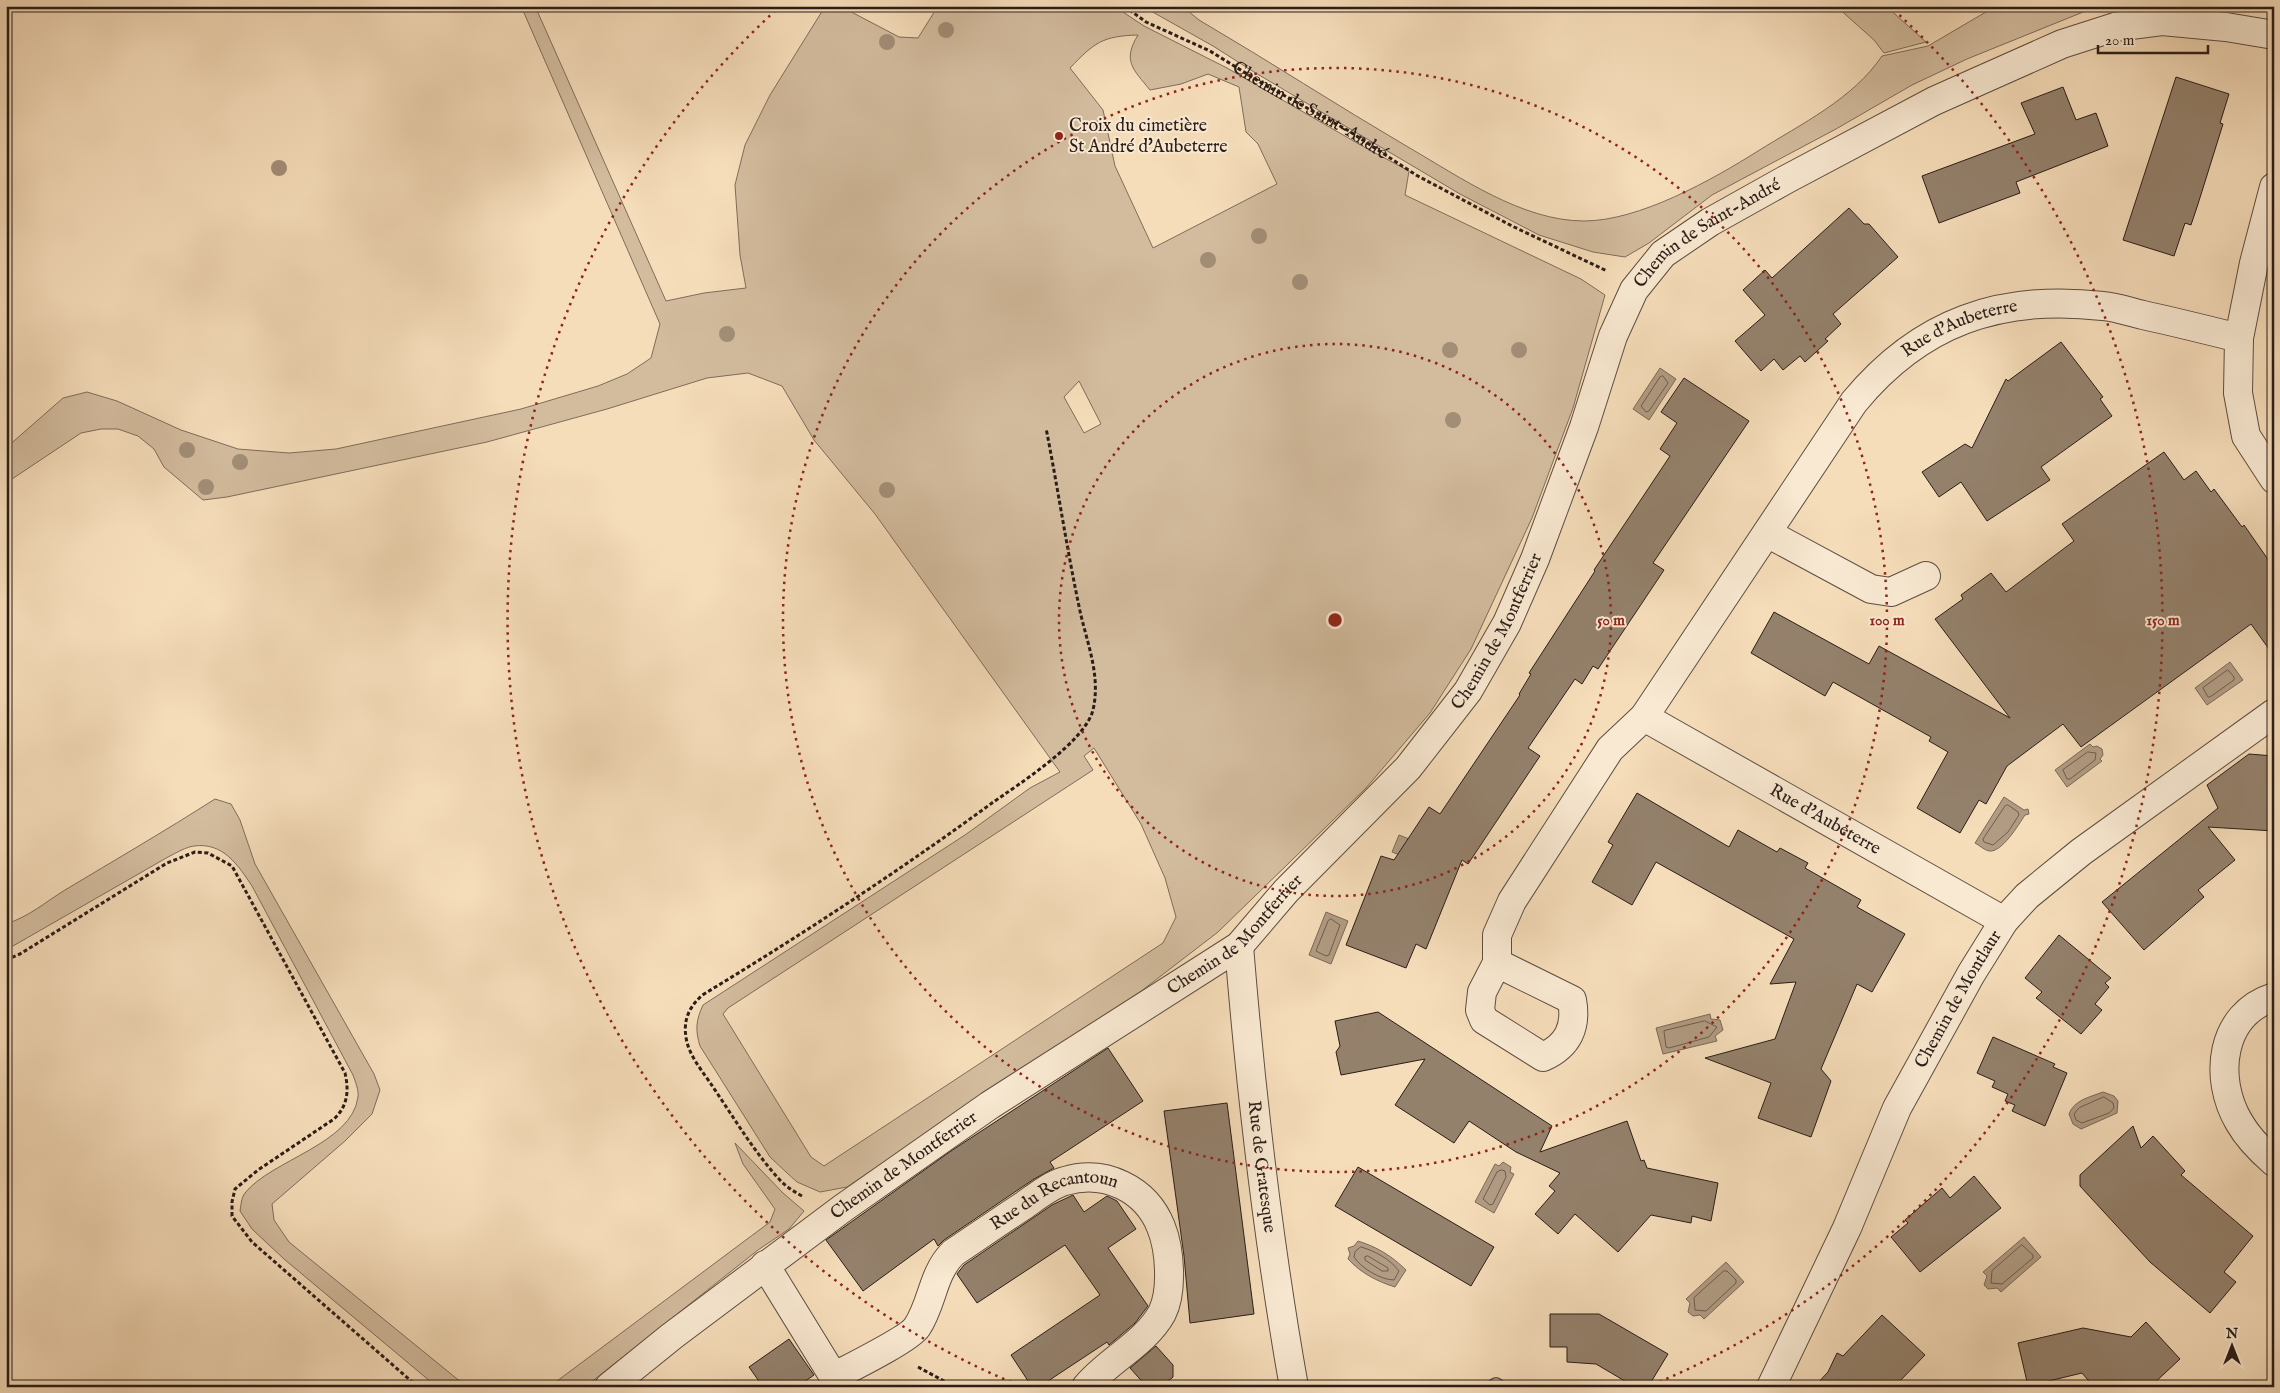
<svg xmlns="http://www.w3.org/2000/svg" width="2280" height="1393" font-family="'IM FELL English',serif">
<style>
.green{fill:#d3bc9e;stroke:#7e6c5b;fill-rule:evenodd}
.water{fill:#b19c83;stroke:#7b6958}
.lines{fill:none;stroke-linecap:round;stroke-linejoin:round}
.shore{stroke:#6e5c4e;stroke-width:1}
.building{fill:#94816c;stroke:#2a1d18}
.service-casing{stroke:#5d4d40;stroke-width:18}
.minor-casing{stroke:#5d4d40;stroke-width:30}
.path{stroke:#2a1d18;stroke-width:3;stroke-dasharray:4 2.5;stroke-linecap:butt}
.service{stroke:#f9e9d2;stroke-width:15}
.minor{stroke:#f9e9d2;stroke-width:28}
.tree{fill:#a28e77}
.ring{fill:none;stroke:#8f2418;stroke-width:2.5;stroke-dasharray:2.5 5}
.poi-dot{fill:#8f2418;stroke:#f9e9d2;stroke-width:2}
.labels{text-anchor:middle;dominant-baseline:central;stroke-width:4;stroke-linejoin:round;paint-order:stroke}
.street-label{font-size:18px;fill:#2a1d18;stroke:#f9e9d2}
.poi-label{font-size:18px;fill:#2a1d18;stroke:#f9e9d2;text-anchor:start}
.centre{fill:#8f2418;stroke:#f9e9d2;stroke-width:2.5}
.ring-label{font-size:15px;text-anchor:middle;font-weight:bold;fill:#8f2418;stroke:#f9e9d2;stroke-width:4;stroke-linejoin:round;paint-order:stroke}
</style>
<rect width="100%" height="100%" fill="#f6ddba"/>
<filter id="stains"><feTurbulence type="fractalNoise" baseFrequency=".004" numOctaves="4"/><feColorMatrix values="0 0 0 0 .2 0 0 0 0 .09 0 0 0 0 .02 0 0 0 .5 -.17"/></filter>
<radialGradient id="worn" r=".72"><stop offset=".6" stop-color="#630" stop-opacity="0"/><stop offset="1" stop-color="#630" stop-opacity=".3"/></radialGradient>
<!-- green -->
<path class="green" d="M 521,6 L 535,6 L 666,301 L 704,293 L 746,288 L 740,255 L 735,185 L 745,145 L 770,95 L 821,13 L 830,6 L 840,6 L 899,37 L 918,38 L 938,6 L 1114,6 L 1144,26 L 1227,68 L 1364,147 L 1409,171 L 1405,195 L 1581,279 L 1605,295 L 1573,408 L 1532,518 L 1471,649 L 1430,713 L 1366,788 L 1218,932 L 1140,992 L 1023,1068 L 847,1187 L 820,1192 L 797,1182 L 786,1172 L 770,1157 L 700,1046 C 695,1030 696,1020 703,1005 L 965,835 L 1030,788 L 1060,772 L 875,514 L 814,440 L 782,386 L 748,373 L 707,378 L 607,409 L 487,442 L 227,497 L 203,500 L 164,467 L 154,449 L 138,436 L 118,429 L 101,429 L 81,433 L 6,483 L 6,448 L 63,398 L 87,392 L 117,401 L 181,430 L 238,449 L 289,453 L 336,449 L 521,409 L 598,386 L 627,374 L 651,358 L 660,324 ZM 1138,35 C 1122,61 1133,69 1150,90 L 1181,84 L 1208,74 L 1239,87 L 1246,132 L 1258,144 L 1277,184 L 1153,248 L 1115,166 L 1103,110 L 1070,68 C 1094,43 1102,36 1138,35 ZM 1079,381 L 1101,424 L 1084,433 L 1064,397 ZM 1094,748 L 1141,824 L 1165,878 L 1176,917 L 1163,943 L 824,1166 L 811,1157 L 723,1014 L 728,1008 L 1093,770 L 1084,756 Z
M 1142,6 L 1182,6 L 1199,20 C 1269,61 1338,106 1408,147 C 1460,177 1522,221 1584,221 C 1639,221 1712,180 1758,151 C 1801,124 1853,99 1882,56 L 1928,46 L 1996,6 L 2098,6 L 1967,59 L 1912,85 L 1836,129 L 1712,195 L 1649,243 L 1625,257 L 1593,252 L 1539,235 L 1460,194 L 1254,72 L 1213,46 Z
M 1836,6 L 1886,6 L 1926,42 L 1884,53 L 1874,40 Z
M 215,799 L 231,804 L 240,820 L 255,864 L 374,1074 L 380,1090 L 372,1114 L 345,1141 L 272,1204 L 274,1220 L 289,1242 L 467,1387 L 437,1387 L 284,1259 L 252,1229 L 240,1211 C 241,1206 241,1198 245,1193 C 271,1160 352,1144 358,1097 C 359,1090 355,1081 353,1075 L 252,886 C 238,865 223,842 194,846 C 186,847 176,853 168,857 L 6,950 L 6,924 C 30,916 44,903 65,890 C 115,860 165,831 215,799 Z
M 735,1143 L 783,1193 L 804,1211 L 789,1229 L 758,1250 L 585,1387 L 549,1387 L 770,1222 L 775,1209 L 743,1164 Z"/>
<!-- water -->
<path class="water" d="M 1660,368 L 1676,379 L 1649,420 L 1633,409 Z
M 2230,662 L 2243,680 L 2207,705 L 2195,688 Z
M 2090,744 L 2093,747 L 2097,746 L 2102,749 L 2103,755 L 2100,759 L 2102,761 L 2067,787 L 2055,770 Z
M 2004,797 L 2024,810 L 2028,809 L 2029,814 L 2025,815 C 2019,824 2002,853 1989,851 C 1984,850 1979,845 1975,843 Z
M 1399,835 L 1438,850 L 1431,868 L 1392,852 Z
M 1326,912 L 1348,921 L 1331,964 L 1309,955 Z
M 1710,1014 L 1711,1019 L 1720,1020 L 1723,1030 L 1715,1036 L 1717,1041 L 1663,1054 L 1656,1028 Z
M 2103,1092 L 2114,1096 L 2118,1101 L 2117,1113 L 2081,1129 L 2073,1124 L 2069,1114 C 2074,1100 2090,1097 2103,1092 Z
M 1503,1162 L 1511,1167 L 1510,1172 L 1514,1174 L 1494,1213 L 1475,1202 L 1495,1164 L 1499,1166 Z
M 2024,1237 L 2041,1257 L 2001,1292 L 1997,1288 L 1988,1289 L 1984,1285 L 1987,1276 L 1983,1272 Z
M 1358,1241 C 1377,1247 1392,1256 1406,1270 L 1395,1287 C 1376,1281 1361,1273 1348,1259 L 1350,1254 L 1348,1248 L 1354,1246 Z
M 1726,1262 L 1744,1282 L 1704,1319 L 1700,1315 L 1693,1316 L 1688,1312 L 1690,1303 L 1686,1299 Z"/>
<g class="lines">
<!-- shore -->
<path class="shore" d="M 1663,376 L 1668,383 L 1649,411 L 1646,412 L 1641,406 L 1660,377 Z
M 2228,670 L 2234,677 L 2234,680 L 2210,697 L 2208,697 L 2203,688 Z
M 2088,752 L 2096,753 L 2095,760 L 2070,779 L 2067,779 L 2063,770 Z
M 2008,805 L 2018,812 L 2019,815 L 2008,832 L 1993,845 L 1984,842 L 1983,839 L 2005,806 Z
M 1331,919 L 1340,925 L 1329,955 L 1326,956 L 1316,951 L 1328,921 Z
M 1705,1021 L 1717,1027 L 1709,1037 L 1669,1048 L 1666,1047 L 1664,1031 Z
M 2104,1097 L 2113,1103 L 2114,1108 L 2109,1113 L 2082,1123 L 2076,1120 L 2074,1114 L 2079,1108 Z
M 1502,1170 L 1505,1171 L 1506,1177 L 1493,1204 L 1490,1205 L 1483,1199 L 1497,1172 Z
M 2022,1245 L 2033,1255 L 2033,1258 L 2002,1284 L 1991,1283 L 1992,1271 Z
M 1361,1247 C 1375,1251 1390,1259 1399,1271 L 1394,1280 C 1381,1280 1361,1268 1354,1257 L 1355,1252 Z
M 1368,1256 L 1388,1268 L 1388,1271 L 1382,1271 L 1365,1260 L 1365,1257 Z
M 1724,1271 L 1727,1271 L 1736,1280 L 1736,1283 L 1706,1311 L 1695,1310 L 1694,1298 Z"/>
</g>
<!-- building -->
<path class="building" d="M 2176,77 L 2229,94 L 2220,123 L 2223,124 L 2198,204 L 2191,225 L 2185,223 L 2174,256 L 2123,240 Z
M 2063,87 L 2076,120 L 2096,113 L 2108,146 L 2016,182 L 2020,193 L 1939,223 L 1922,176 L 2035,134 L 2021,103 Z
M 1849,208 L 1864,224 L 1869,224 L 1898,257 L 1833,314 L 1841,324 L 1825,339 L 1828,341 L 1805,362 L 1800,356 L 1783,370 L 1774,359 L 1761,371 L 1735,341 L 1765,315 L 1743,290 L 1765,270 L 1772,278 Z
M 2061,342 L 2103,397 L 2100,399 L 2112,416 L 2041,467 L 2050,480 L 1987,521 L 1961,482 L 1939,497 L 1922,472 L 1965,444 L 1972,448 L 2006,379 L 2008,381 Z
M 1684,378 L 1749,421 L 1653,563 L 1664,570 L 1598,669 L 1593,666 L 1582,684 L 1575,679 L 1528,748 L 1540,756 L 1468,864 L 1462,860 L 1426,949 L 1416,944 L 1406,968 L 1346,945 L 1381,856 L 1394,860 L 1429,807 L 1440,814 L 1520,695 L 1519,694 L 1531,674 L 1529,673 L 1595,571 L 1594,570 L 1670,456 L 1660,449 L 1677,423 L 1661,412 Z
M 2164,452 L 2184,480 L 2196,471 L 2211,492 L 2214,489 L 2242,527 L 2244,525 L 2274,568 L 2274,656 L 2251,624 L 2081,747 L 2063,724 L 2007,766 L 1986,804 L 1979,800 L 1960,833 L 1917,808 L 1948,752 L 1929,741 L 1931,737 L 1833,682 L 1825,696 L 1751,653 L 1774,612 L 1869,664 L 1879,646 L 2010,718 L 1935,619 L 1963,599 L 1961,595 L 1991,573 L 2006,592 L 2074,541 L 2062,524 Z
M 2249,754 L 2274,756 L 2274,831 L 2208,827 L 2235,860 L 2198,890 L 2204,897 L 2144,950 L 2102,902 L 2218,808 L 2207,785 Z
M 1637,793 L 1729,847 L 1738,830 L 1777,852 L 1780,848 L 1808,863 L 1805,868 L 1861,900 L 1857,907 L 1905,934 L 1872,992 L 1857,984 L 1821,1069 L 1831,1081 L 1811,1137 L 1758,1118 L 1771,1083 L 1705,1058 L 1775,1039 L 1796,982 L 1770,984 L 1794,939 L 1656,862 L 1632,905 L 1592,882 L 1613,845 L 1608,842 Z
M 2059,935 L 2111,978 L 2105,983 L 2109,987 L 2095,1004 L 2102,1010 L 2081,1034 L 2036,998 L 2042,992 L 2025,978 Z
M 1378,1012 L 1552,1126 L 1540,1152 L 1627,1121 L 1641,1161 L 1644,1160 L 1647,1168 L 1718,1183 L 1711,1221 L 1692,1216 L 1691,1223 L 1651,1215 L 1618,1252 L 1575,1214 L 1558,1234 L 1535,1214 L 1555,1191 L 1549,1186 L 1560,1173 L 1516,1152 L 1469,1121 L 1454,1143 L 1395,1105 L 1425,1059 L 1341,1075 L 1336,1052 L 1340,1046 L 1335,1021 Z
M 1993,1037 L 2055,1064 L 2053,1067 L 2067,1073 L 2045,1126 L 2012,1111 L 2015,1105 L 2005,1101 L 2008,1094 L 1992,1087 L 1995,1081 L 1977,1073 Z
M 1108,1048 L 1143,1101 L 1050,1162 L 1054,1168 L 1034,1179 L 944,1240 L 938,1246 L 934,1239 L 863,1291 L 826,1240 L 951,1151 Z
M 1227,1103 L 1254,1314 L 1190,1323 L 1184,1256 L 1164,1111 Z
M 2133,1126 L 2141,1148 L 2153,1136 L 2185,1171 L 2181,1175 L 2253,1236 L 2224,1272 L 2236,1282 L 2210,1313 L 2150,1262 L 2080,1186 L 2080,1175 Z
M 1358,1167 L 1494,1247 L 1471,1286 L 1335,1206 Z
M 1974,1176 L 2001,1208 L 1920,1272 L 1891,1237 L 1908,1223 L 1905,1220 L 1942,1188 L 1950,1198 Z
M 1073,1195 L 1084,1212 L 1107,1196 L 1117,1201 L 1136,1229 L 1108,1248 L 1148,1306 L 1135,1323 L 1109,1345 L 1107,1342 L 1039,1387 L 1032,1387 L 1011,1355 L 1100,1295 L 1065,1245 L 977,1303 L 957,1274 L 964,1265 L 1052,1205 Z
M 1550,1314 L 1599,1314 L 1668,1354 L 1648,1387 L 1635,1387 L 1596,1364 L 1567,1362 L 1567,1347 L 1550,1347 Z
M 1882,1315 L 1925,1355 L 1898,1383 L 1905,1387 L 1814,1387 L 1828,1372 L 1837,1353 L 1843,1356 Z
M 2146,1322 L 2180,1359 L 2150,1387 L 2094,1387 L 2082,1373 L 2028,1386 L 2018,1343 L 2083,1328 L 2131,1337 Z
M 789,1339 L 814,1375 L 797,1387 L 763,1387 L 749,1367 Z
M 1156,1346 L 1173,1365 L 1173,1377 L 1161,1387 L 1147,1387 L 1130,1368 Z"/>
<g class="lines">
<!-- service casing -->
<g class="service-casing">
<path id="service" d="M 1496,1386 L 1496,1387"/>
</g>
<!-- minor casing -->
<g class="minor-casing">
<g id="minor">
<path d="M 2274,187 L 2254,263 L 2239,338 L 2238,393 L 2246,436 L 2274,479"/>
<path d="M 1767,533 L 1871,589 L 1891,592 L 1926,576"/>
<path id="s2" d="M 1644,717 L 2004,921"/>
<path id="s3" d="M 1239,946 C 1251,1094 1268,1241 1294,1387"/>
<path id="s4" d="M 1497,963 L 1572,1000 C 1577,1027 1568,1046 1543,1057 L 1484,1020 L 1480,1010 L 1482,992 L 1497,963 L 1497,935 L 1512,901 L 1610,749 L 1644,717 L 1854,402 C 1920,322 2000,294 2103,306 C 2116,307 2130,312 2143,315 C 2175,322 2207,330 2239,338"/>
<path d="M 2274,997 C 2220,1014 2213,1078 2239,1122 C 2248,1138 2260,1150 2274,1162"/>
<path d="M 765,1265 L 840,1387"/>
<path id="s5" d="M 835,1376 C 850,1368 909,1339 917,1327 C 933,1303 932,1274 953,1253 C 977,1237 1000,1221 1023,1206 C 1036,1197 1050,1185 1065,1181 C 1105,1169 1146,1189 1161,1227 C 1170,1249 1173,1291 1162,1313 C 1145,1344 1108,1360 1086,1387"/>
<path id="s6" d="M 609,1387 L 672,1336 L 843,1208 L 990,1105 L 1239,946 L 1286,891 L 1408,768 L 1468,691 L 1507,623 L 1535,559 L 1584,427 L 1613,336 L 1634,290 L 1663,254 L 1710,222 L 1787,179 L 1934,101 L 2062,44 L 2115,27 L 2162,21 L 2226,27 L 2274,35"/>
<path id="s7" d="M 1771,1387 L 1847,1228 L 1897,1108 L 1971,974 L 2004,921 L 2027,896 L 2081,852 L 2274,713"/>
</g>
</g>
<!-- path -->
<g class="path">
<path id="s1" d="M 1124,6 L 1146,22 L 1210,51 L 1265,85 L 1349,131 L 1416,175 L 1512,226 L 1607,271"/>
<path d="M 6,960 L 20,954 L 167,863 L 195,852 L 208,853 L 232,866 L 345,1073 C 349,1090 348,1106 334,1119 L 258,1170 L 235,1189 L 232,1202 L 232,1216 L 252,1242 L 418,1387"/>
<path d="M 802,1196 C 793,1191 785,1186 778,1178 C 753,1150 734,1118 713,1087 C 704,1073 688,1055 686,1037 C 683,1019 690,1005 704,994 C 803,934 899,871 992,803 C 1019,784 1085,742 1093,710 C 1101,676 1087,643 1080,611 C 1067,550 1058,489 1046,428"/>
<path d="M 918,1367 L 955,1387"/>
</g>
<!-- service -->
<use href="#service" class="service"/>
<!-- minor -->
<use href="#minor" class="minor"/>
</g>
<!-- trees -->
<g class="tree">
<circle cx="946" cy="30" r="8"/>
<circle cx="887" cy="42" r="8"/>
<circle cx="279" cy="168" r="8"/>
<circle cx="1259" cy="236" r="8"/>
<circle cx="1208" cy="260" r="8"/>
<circle cx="1300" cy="282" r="8"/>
<circle cx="727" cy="334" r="8"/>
<circle cx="1450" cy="350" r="8"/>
<circle cx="1519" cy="350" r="8"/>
<circle cx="1453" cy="420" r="8"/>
<circle cx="187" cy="450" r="8"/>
<circle cx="240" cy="462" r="8"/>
<circle cx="206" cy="487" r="8"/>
<circle cx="887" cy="490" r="8"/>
</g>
<!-- distance rings -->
<g class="ring">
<circle cx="1335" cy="620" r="276"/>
<circle cx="1335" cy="620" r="552"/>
<path d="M1018 1385A828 828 0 0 1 776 10M1894 10A828 828 0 0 1 1652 1385"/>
</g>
<!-- markers -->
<circle class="poi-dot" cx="1059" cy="136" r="5"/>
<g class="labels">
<!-- street labels -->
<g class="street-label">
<text stroke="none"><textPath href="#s1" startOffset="214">Chemin de Saint-André</textPath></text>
<text stroke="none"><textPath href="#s6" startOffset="1642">Chemin de Saint-André</textPath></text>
<text stroke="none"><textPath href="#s4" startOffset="1088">Rue d'Aubeterre</textPath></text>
<text stroke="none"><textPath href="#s6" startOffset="1179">Chemin de Montferrier</textPath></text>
<text stroke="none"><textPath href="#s2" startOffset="208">Rue d'Aubeterre</textPath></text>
<text stroke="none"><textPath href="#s6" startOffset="774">Chemin de Montferrier</textPath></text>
<text stroke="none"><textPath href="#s7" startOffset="431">Chemin de Montlaur</textPath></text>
<text stroke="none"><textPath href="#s6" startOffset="369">Chemin de Montferrier</textPath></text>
<text stroke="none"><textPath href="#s3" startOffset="222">Rue de Gratesque</textPath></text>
<text stroke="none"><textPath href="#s5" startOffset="296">Rue du Recantoun</textPath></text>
</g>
<!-- poi labels -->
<g class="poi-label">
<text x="1069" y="126">Croix du cimetière<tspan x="1069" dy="21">St André d'Aubeterre</tspan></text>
</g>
</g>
<circle cx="1335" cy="620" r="8" class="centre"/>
<g class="ring-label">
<text x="1611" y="625">50 m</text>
<text x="1887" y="625">100 m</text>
<text x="2163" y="625">150 m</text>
</g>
<!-- margin -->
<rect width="2280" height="1393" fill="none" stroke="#f6ddba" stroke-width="25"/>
<rect x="8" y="8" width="2265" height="1378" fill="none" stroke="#2a1d18" stroke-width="2.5"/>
<rect x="12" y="12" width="2255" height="1368" fill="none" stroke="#2a1d18"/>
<!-- north arrow -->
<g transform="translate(2232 1346)" stroke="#f9e9d2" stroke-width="4" paint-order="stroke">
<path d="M0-4L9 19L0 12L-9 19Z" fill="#2a1d18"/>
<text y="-8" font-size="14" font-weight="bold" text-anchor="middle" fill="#2a1d18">N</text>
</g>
<!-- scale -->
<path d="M2098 45v8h110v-8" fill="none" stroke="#2a1d18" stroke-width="2.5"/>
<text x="2105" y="45" font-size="15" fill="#2a1d18" stroke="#f9e9d2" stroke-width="4" paint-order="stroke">20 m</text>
<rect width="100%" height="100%" filter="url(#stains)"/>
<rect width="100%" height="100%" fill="url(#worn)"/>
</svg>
